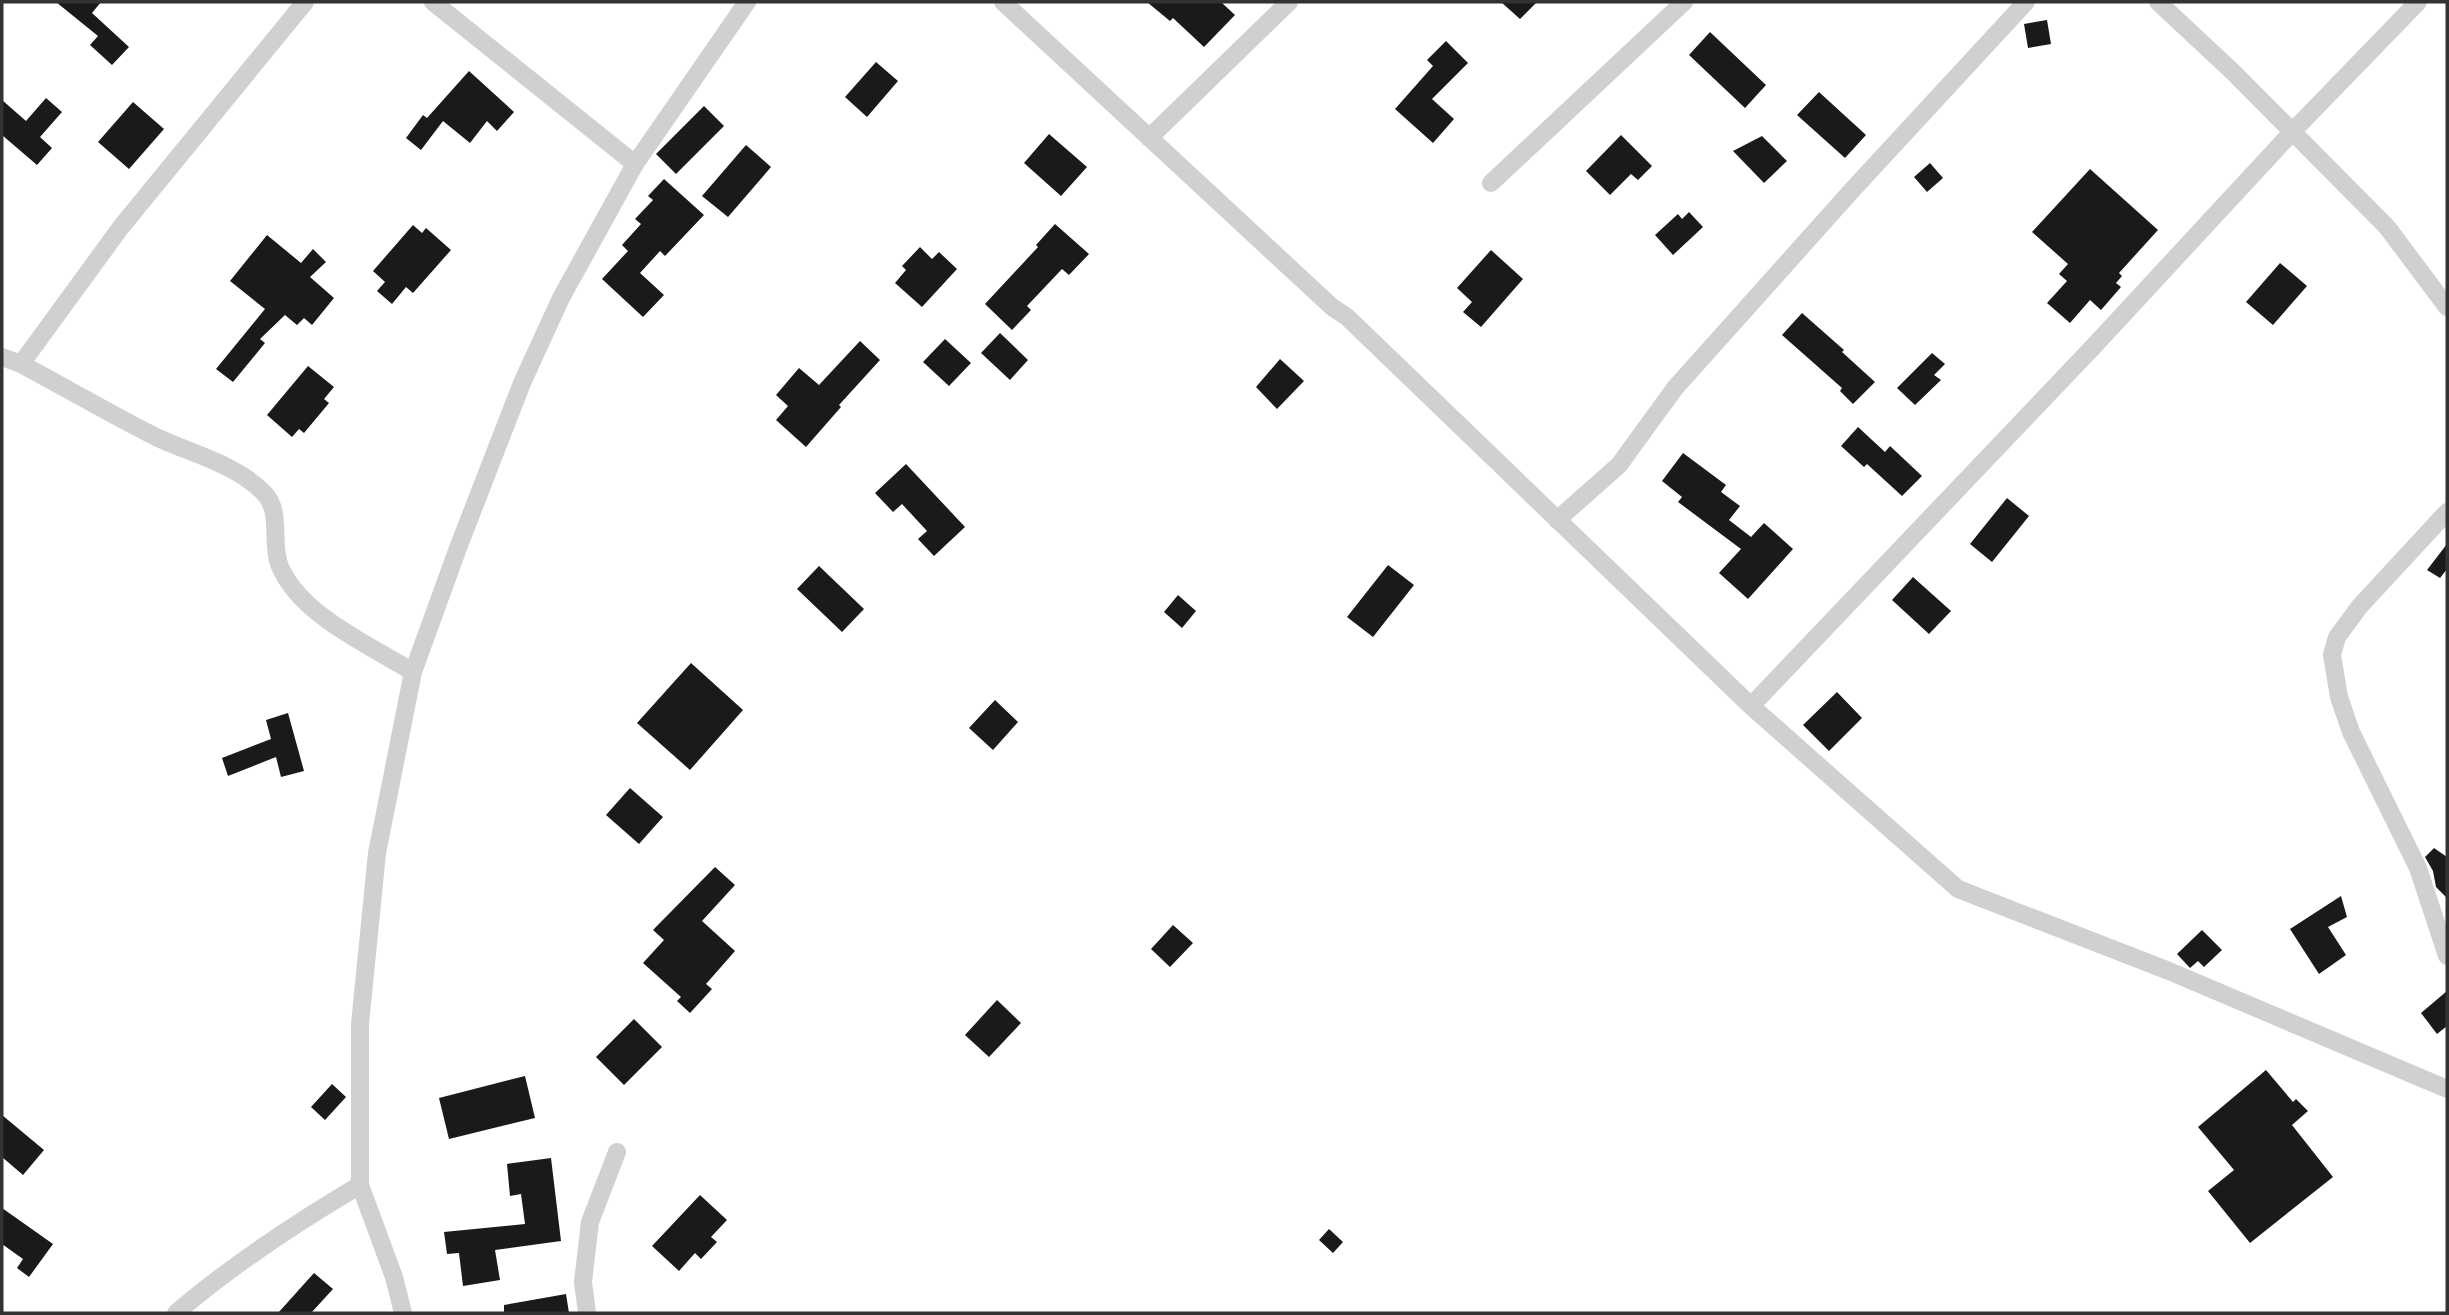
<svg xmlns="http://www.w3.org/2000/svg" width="2449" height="1315" font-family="Roboto,sans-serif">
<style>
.building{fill:#1a1a1a}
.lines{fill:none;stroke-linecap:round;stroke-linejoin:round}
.minor{stroke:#d0d0d0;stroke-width:18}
</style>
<rect width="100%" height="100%" fill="#fff"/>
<!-- building -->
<path class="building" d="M 56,2 L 101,2 L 92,13 L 129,47 L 112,65 L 90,45 L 98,36 Z
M 1147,2 L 1221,2 L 1235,15 L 1204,47 L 1173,18 L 1170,21 Z
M 1501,2 L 1537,2 L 1520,19 Z
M 2047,20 L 2051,44 L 2028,48 L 2024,24 Z
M 1710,32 L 1766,85 L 1745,108 L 1689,55 Z
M 1446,41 L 1468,63 L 1432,99 L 1454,119 L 1433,143 L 1395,109 L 1433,66 L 1427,60 Z
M 876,62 L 898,81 L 867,117 L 845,97 Z
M 469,71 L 514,112 L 497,131 L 487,121 L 470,143 L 443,121 L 421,150 L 406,138 L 423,115 L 427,118 Z
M 1819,92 L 1866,135 L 1845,158 L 1797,115 Z
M 46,98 L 62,112 L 40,137 L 52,148 L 37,165 L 2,135 L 2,100 L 26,121 Z
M 133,102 L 164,129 L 129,169 L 98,142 Z
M 704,106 L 724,126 L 676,174 L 656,154 Z
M 1049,134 L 1087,167 L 1061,196 L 1024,163 Z
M 1621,135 L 1652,166 L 1638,180 L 1631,174 L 1610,195 L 1586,171 Z
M 1762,136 L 1787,161 L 1764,183 L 1733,151 Z
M 746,145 L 771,167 L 728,217 L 702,196 Z
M 1930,163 L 1943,178 L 1927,192 L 1914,177 Z
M 2090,169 L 2158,230 L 2119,273 L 2122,276 L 2116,283 L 2121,287 L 2101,310 L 2090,300 L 2070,323 L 2047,303 L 2067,281 L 2059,274 L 2068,264 L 2032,232 Z
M 664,179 L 704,215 L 665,256 L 660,251 L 640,273 L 664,295 L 643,317 L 602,279 L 628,251 L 622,245 L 641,224 L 635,219 L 653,200 L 648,196 Z
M 1689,212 L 1703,227 L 1673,255 L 1655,235 L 1678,214 L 1682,219 Z
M 1055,224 L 1089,254 L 1069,275 L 1062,269 L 1027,306 L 1031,310 L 1012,330 L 985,304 L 1038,247 L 1036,245 Z
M 413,225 L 422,233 L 426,228 L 451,250 L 413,293 L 406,287 L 392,304 L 377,291 L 385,282 L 373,271 Z
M 267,235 L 301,263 L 313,249 L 326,262 L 310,277 L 334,298 L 312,325 L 304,318 L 297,325 L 285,315 L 260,339 L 265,343 L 233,382 L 216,369 L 265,309 L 230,281 Z
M 920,247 L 932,259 L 939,252 L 957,269 L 922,307 L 895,283 L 906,270 L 902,266 Z
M 1491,250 L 1523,279 L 1481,327 L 1463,312 L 1472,302 L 1457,288 Z
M 2280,263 L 2307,286 L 2273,325 L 2246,302 Z
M 1802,313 L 1844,350 L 1842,352 L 1875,382 L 1853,404 L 1840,391 L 1842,388 L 1782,335 Z
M 1000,333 L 1028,360 L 1010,380 L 981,353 Z
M 945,339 L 971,363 L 949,386 L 923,362 Z
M 860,341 L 880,360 L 839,405 L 841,407 L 806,447 L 776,420 L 788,406 L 776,395 L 799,368 L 819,385 Z
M 1932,353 L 1945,364 L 1934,375 L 1941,380 L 1915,405 L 1897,388 Z
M 1280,359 L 1304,381 L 1277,409 L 1256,387 Z
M 308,366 L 334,387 L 324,399 L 329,403 L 304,433 L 299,429 L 292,437 L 267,415 Z
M 1858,427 L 1885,452 L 1890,446 L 1922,476 L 1902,496 L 1867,464 L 1864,467 L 1841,446 Z
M 1683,453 L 1726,485 L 1721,492 L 1740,506 L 1729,520 L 1751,537 L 1764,523 L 1793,549 L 1748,599 L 1719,573 L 1741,549 L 1678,502 L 1682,497 L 1662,481 Z
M 906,464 L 965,527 L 934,556 L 918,539 L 927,531 L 902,504 L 893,512 L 875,493 Z
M 2007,498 L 2029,516 L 1992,562 L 1970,544 Z
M 2447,544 L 2447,569 L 2440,578 L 2427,570 Z
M 1388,565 L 1414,585 L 1373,637 L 1347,617 Z
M 819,566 L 864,609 L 842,632 L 797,589 Z
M 1913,577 L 1951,611 L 1929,634 L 1892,600 Z
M 1178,595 L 1196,611 L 1182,628 L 1164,612 Z
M 691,663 L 743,710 L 690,770 L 637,723 Z
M 1837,692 L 1862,718 L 1829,751 L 1803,725 Z
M 995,700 L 1018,722 L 993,750 L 969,728 Z
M 288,713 L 304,771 L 281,777 L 276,757 L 228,776 L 222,758 L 271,739 L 266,720 Z
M 630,788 L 663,817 L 639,844 L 606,815 Z
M 2434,848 L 2447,857 L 2447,898 L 2436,887 L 2433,871 L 2425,857 Z
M 715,867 L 735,885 L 702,921 L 735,951 L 706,984 L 712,989 L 690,1013 L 677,1001 L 681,997 L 643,963 L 664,940 L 653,930 Z
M 2341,896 L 2347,917 L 2328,927 L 2346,955 L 2319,974 L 2290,929 Z
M 1173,925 L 1193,943 L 1170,967 L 1151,949 Z
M 2202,930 L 2222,950 L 2204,967 L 2198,961 L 2190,968 L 2177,954 Z
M 2447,991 L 2447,1026 L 2437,1034 L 2421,1013 Z
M 997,1000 L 1021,1023 L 989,1057 L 965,1035 Z
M 634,1019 L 662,1047 L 624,1085 L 596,1057 Z
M 2266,1070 L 2293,1102 L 2296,1099 L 2308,1111 L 2292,1125 L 2333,1177 L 2250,1243 L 2208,1191 L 2234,1170 L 2198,1127 Z
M 525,1076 L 535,1118 L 449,1139 L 439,1098 Z
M 332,1084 L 346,1097 L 325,1120 L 311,1107 Z
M 2,1115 L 44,1150 L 23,1175 L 2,1157 Z
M 551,1158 L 561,1241 L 495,1250 L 500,1280 L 463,1286 L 459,1253 L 447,1254 L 444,1232 L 525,1224 L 521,1194 L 510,1196 L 507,1164 Z
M 700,1195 L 727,1220 L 711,1237 L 717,1242 L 701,1259 L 695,1253 L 679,1271 L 652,1246 Z
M 2,1208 L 53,1244 L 29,1277 L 17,1268 L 23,1259 L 2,1244 Z
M 1329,1229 L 1343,1242 L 1333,1253 L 1319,1240 Z
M 314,1273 L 333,1289 L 311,1313 L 278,1313 Z
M 566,1294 L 569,1313 L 504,1313 L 504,1305 Z"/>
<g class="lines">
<!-- minor -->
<path class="minor" d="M 433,2 L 635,164
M 1003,2 L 1332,307 L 1347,317 L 1751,706 L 1958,889 L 2169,971 L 2447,1089
M 2158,2 L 2233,72 L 2387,227 L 2447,307
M 1149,138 L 1289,2
M 1491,183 L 1684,2
M 2,357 L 21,364 C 66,388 110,414 156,437 C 192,454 236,464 264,493 C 282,511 271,542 279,564 C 298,614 369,645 413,672
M 21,364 L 121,227 L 305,2
M 2447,512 L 2360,606 L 2337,637 L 2332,655 L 2339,697 L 2351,732 L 2418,868 L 2447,956
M 1557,520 L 1619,465 L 1675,388 L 1854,188 L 2026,2
M 1751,706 L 2093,347 L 2293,131 L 2418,2
M 176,1313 C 232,1265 296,1223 360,1185
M 403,1313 L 394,1277 L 360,1185 L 360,1024 L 377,853 L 413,672 L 458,548 L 522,383 L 561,298 L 635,164 L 747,2
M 587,1313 L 583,1282 L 590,1222 L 617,1152"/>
</g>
<!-- border -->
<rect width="2449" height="1315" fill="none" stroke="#333333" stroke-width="7"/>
</svg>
